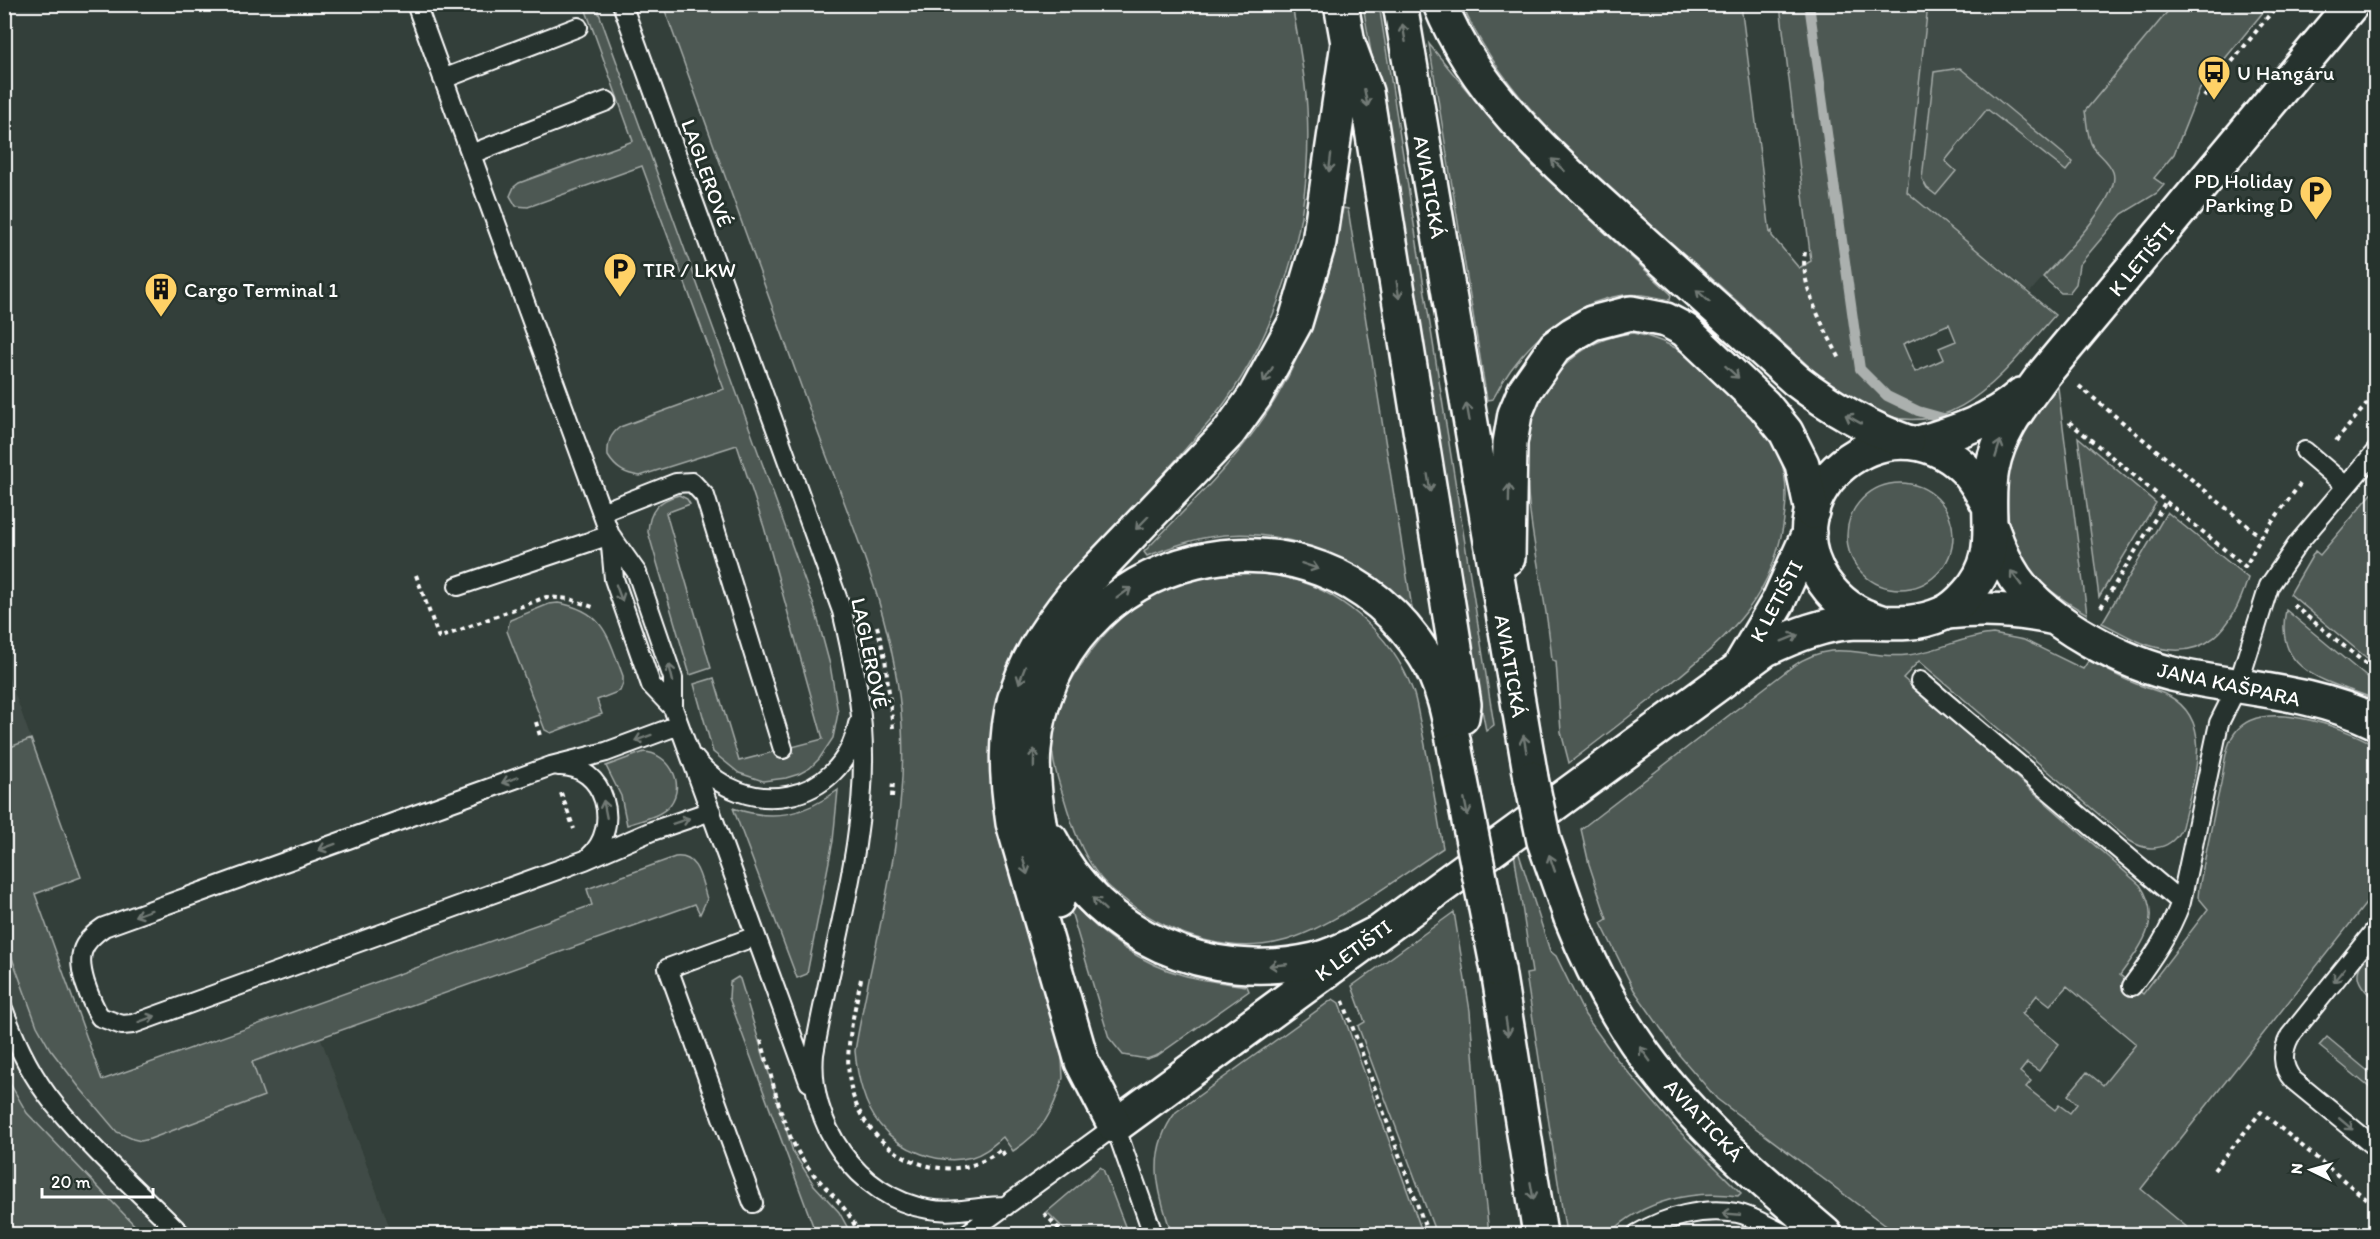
<svg xmlns="http://www.w3.org/2000/svg" width="2380" height="1239" font-family="Itim,sans-serif">
<style>
.built{fill:#404c47}
.green{fill:#4d5853;stroke:#a6aca9;stroke-width:1.5;fill-rule:evenodd}
.lines{fill:none;stroke-linecap:round;stroke-linejoin:round}
.stream{stroke:#abb0ae;stroke-width:10}
.service-casing{stroke:#fff;stroke-width:22}
.minor-casing{stroke:#fff;stroke-width:38}
.tertiary-casing{stroke:#fff;stroke-width:38}
.secondary-casing{stroke:#fff;stroke-width:38}
.path{stroke:#fff;stroke-width:4;stroke-dasharray:4.5 4.5;stroke-linecap:butt}
.service{stroke:#26332d;stroke-width:18}
.minor{stroke:#26332d;stroke-width:33}
.tertiary{stroke:#26332d;stroke-width:33}
.secondary{stroke:#26332d;stroke-width:33}
.secondary-bridge-casing{stroke:#fff;stroke-width:38;stroke-linecap:butt}
.secondary-bridge{stroke:#26332d;stroke-width:33}
.oneway{stroke:#727a76}
.labels{text-anchor:middle;dominant-baseline:central;stroke-width:6;stroke-linejoin:round;paint-order:stroke}
.poi-label{font-size:21px;fill:#fff;stroke:#26332d;text-anchor:start}
.street-label{font-size:21px;fill:#fff;stroke:#26332d}
</style>
<rect width="100%" height="100%" fill="#333f3a"/>
<filter id="ink" filterUnits="userSpaceOnUse"><feTurbulence type="fractalNoise" baseFrequency=".0167" numOctaves="2"/><feDisplacementMap in="SourceGraphic" scale="12" xChannelSelector="R" yChannelSelector="G"/><feConvolveMatrix kernelMatrix="1 2 1 2 8 2 1 2 1" color-interpolation-filters="sRGB"/></filter>
<g filter="url(#ink)">
<!-- built -->
<path class="built" d="M 1928,5 L 2173,5 L 2085,111 L 2092,146 L 2103,155 L 2113,170 L 2114,178 L 2112,188 L 2100,212 L 2030,292 L 1907,192 Z
M 4,664 L 76,864 L 18,886 L 89,1084 L 116,1112 L 320,1036 L 392,1234 L 5,1234 Z"/>
<!-- green -->
<path class="green" d="M 584,5 L 596,5 L 815,609 L 830,665 L 838,713 L 833,738 L 819,759 L 810,768 L 799,774 L 786,778 L 763,781 L 739,773 L 713,752 L 694,684 L 714,678 L 739,761 L 823,739 L 764,527 L 737,445 L 640,476 C 625,474 616,469 608,456 C 607,443 610,435 620,427 L 724,389 L 642,166 L 528,207 L 516,206 L 510,196 L 514,187 L 519,183 L 633,141 Z
M 663,5 L 1292,5 C 1298,39 1305,73 1307,108 C 1313,211 1285,317 1226,401 C 1215,417 1201,431 1188,446 C 1140,503 1085,554 1041,614 L 1063,1078 C 1053,1112 1043,1132 1013,1151 L 1003,1137 C 993,1145 984,1154 972,1157 C 939,1166 900,1150 880,1125 C 864,1106 857,1075 855,1051 C 873,943 908,837 902,726 C 896,620 850,521 814,422 C 764,283 713,144 663,5 Z
M 1363,5 L 1379,5 L 1494,725 L 1486,731 L 1445,511 L 1415,313 Z
M 1462,5 L 1741,5 L 1770,233 L 1772,231 L 1772,236 L 1799,268 L 1811,261 L 1780,5 L 1928,5 L 1907,192 L 2055,315 C 2003,373 1950,452 1861,406 C 1850,401 1840,393 1830,386 C 1776,335 1720,286 1664,236 C 1588,169 1504,99 1462,5 ZM 1949,324 L 1956,341 L 1939,348 L 1944,359 L 1915,372 L 1903,344 Z
M 2173,5 L 2269,5 L 2200,89 L 2174,154 L 2154,178 L 2164,185 L 2157,193 L 2122,214 L 2079,265 L 2076,284 L 2069,293 L 2061,293 L 2043,277 C 2060,258 2122,197 2113,172 C 2109,161 2100,156 2093,147 C 2087,139 2087,121 2085,111 Z
M 1429,44 L 1501,132 L 1534,167 L 1671,294 L 1670,300 C 1654,297 1639,293 1624,295 C 1567,302 1518,350 1493,399 L 1487,400 Z
M 1960,68 L 2073,162 L 2066,171 L 1987,109 L 1945,161 L 1956,171 L 1936,195 L 1927,188 L 1922,179 L 1934,72 Z
M 1343,208 L 1348,209 L 1412,608 C 1354,560 1286,524 1209,537 C 1188,540 1167,549 1147,556 L 1144,552 C 1179,515 1218,479 1249,438 C 1303,369 1324,292 1343,208 Z
M 1633,333 C 1683,342 1710,372 1745,406 C 1777,438 1790,467 1785,512 C 1776,596 1731,634 1670,684 C 1637,711 1603,737 1569,763 L 1561,732 L 1556,661 L 1552,660 C 1547,599 1530,540 1527,478 C 1526,462 1524,444 1528,428 C 1533,403 1547,382 1564,366 C 1585,346 1605,336 1633,333 Z
M 2057,380 L 2087,614 C 2034,584 2008,558 2006,493 C 2005,479 2006,457 2013,444 C 2025,422 2043,401 2057,380 Z
M 2078,437 L 2156,503 L 2099,597 Z
M1847 536a53 53 0 1 1 106 0a53 53 0 1 1-106 0Z
M 2375,490 L 2375,665 L 2290,594 L 2315,551 L 2320,555 Z
M 679,495 L 687,499 L 690,504 L 666,513 L 711,668 L 690,675 L 648,532 C 649,510 659,500 679,495 Z
M 2167,512 L 2248,578 C 2233,628 2206,664 2148,645 C 2132,640 2117,630 2102,623 Z
M 1242,572 C 1254,573 1267,573 1279,576 C 1338,587 1392,634 1413,691 C 1417,702 1418,715 1421,726 C 1430,766 1436,808 1443,848 C 1399,877 1336,925 1287,940 C 1232,956 1173,936 1129,903 C 1119,895 1106,886 1099,876 C 1081,853 1072,825 1064,798 C 1056,775 1049,751 1053,727 C 1056,705 1069,683 1081,665 C 1125,601 1165,579 1242,572 Z
M 558,603 C 605,611 608,637 623,676 L 623,683 L 620,691 L 597,700 L 602,714 L 551,733 L 545,730 L 507,631 L 510,620 L 549,604 Z
M 2286,610 L 2375,684 L 2375,699 C 2331,682 2272,674 2286,610 Z
M 1993,634 L 2024,640 L 2083,669 L 2089,660 C 2105,669 2121,679 2139,685 C 2149,689 2160,691 2169,696 C 2218,723 2191,786 2182,827 C 2172,850 2149,853 2130,841 L 1919,661 L 1903,678 L 2140,885 C 2164,920 2141,946 2120,975 L 2143,994 L 2208,909 L 2198,897 L 2199,888 C 2206,853 2213,818 2221,783 C 2224,768 2225,747 2234,734 C 2259,696 2344,727 2375,745 L 2375,892 L 2141,1189 L 2195,1234 L 1897,1234 L 1717,1099 L 1680,1056 L 1634,990 L 1601,923 L 1607,919 L 1589,864 L 1581,829 L 1793,666 C 1837,636 1863,660 1907,655 C 1937,652 1963,636 1993,634 ZM 2067,986 L 2136,1044 L 2103,1085 L 2087,1072 L 2068,1095 L 2077,1104 L 2070,1113 L 2059,1105 L 2055,1110 L 2026,1087 L 2031,1081 L 2020,1072 L 2027,1063 L 2039,1071 L 2059,1044 L 2022,1014 L 2037,995 L 2050,1005 Z
M 31,739 L 81,877 L 35,894 L 102,1080 L 592,905 L 587,889 L 675,857 C 699,854 701,881 707,899 L 700,914 L 695,904 L 252,1062 L 264,1096 L 150,1139 L 141,1141 L 133,1139 L 117,1132 L 79,1087 L 50,1049 L 37,1026 L 5,939 L 5,749 Z
M 644,752 C 668,753 687,783 670,805 C 660,817 641,820 627,825 L 621,796 L 606,766 Z
M 838,790 L 833,841 L 807,974 L 797,978 L 733,808 C 773,822 805,815 838,790 Z
M 1510,826 L 1550,951 L 1556,956 L 1585,1015 L 1615,1057 L 1677,1129 L 1741,1193 L 1738,1196 C 1691,1190 1644,1200 1609,1234 L 1566,1234 L 1526,974 L 1532,973 Z
M 1074,905 C 1102,936 1142,964 1183,975 C 1204,981 1226,983 1247,986 L 1249,991 L 1158,1055 L 1147,1059 L 1123,1055 L 1109,1038 L 1070,908 Z
M 1454,912 L 1470,1011 L 1481,1162 L 1489,1234 L 1436,1234 L 1358,1026 L 1365,1022 L 1352,986 Z
M 2375,945 L 2375,995 L 2373,998 C 2348,976 2358,967 2375,945 Z
M 738,977 L 740,979 L 793,1152 L 814,1185 L 839,1212 L 851,1234 L 816,1234 L 729,998 L 730,982 Z
M 1333,999 L 1339,1003 L 1423,1234 L 1172,1234 C 1157,1192 1146,1151 1176,1112 Z
M 2327,1037 L 2375,1077 L 2375,1092 L 2319,1046 Z
M 4,1073 L 27,1113 L 143,1234 L 5,1234 Z
M 1100,1167 L 1103,1169 L 1128,1234 L 1069,1234 L 1047,1212 Z"/>
<g class="lines">
<!-- stream -->
<path class="stream" d="M 1809,4 L 1860,369 L 1887,396 L 1918,411 L 1943,418"/>
<!-- service casing -->
<g class="service-casing">
<path id="service" d="M 416,4 L 610,535 L 614,579 L 651,685 L 673,708
M 622,4 L 842,611 C 851,649 859,688 862,728 C 870,836 832,948 814,1054 C 808,1123 857,1197 928,1209 C 955,1214 979,1206 1006,1206
M 443,79 L 578,27
M 471,154 L 607,101
M 2305,451 L 2346,486
M 602,512 L 676,483 L 692,482 L 705,496 L 783,749
M 611,536 L 637,573 L 673,678 L 673,708 L 809,1082
M 458,586 L 610,535
M 1920,681 L 2181,902 L 2219,723 L 2238,685 L 2269,586 L 2299,542 L 2376,451
M 679,725 L 606,752 L 551,766 L 104,927 C 80,943 77,956 85,983 C 89,995 93,1006 100,1017 L 122,1025 L 133,1024 L 585,860 L 652,831 L 711,811
M 695,759 C 744,822 842,805 858,724
M 558,766 C 606,764 622,828 589,857
M 2376,929 L 2290,1036 C 2282,1051 2281,1067 2293,1080 L 2376,1148
M 2132,986 C 2152,959 2169,934 2181,902
M 4,1011 C 16,1044 32,1077 55,1105 C 93,1151 139,1192 181,1234
M 753,1203 L 668,968 L 756,936
M 967,1234 L 1115,1126 L 1153,1234
M 1637,1234 C 1666,1217 1702,1207 1737,1213 C 1753,1216 1770,1228 1785,1234"/>
</g>
<!-- minor casing -->
<g class="minor-casing">
<path id="minor" d="M 1992,529 C 1998,546 2005,563 2015,578 C 2047,624 2127,665 2181,676 C 2245,689 2316,692 2376,722
M 1946,612 C 1985,608 2016,610 2055,618"/>
</g>
<!-- tertiary casing -->
<g class="tertiary-casing">
<path id="tertiary" d="M 1919,443 C 1955,433 1992,421 2021,395
M 1879,621 C 1855,615 1838,602 1824,582 C 1765,494 1887,394 1964,468 C 1975,479 1982,493 1989,506
M 1742,663 L 1778,602 L 1809,533
M 1115,1126 L 1766,649 C 1794,636 1825,623 1857,622 C 1888,622 1912,627 1942,614 C 1951,610 1960,602 1967,594 C 2004,555 1983,515 1992,469 C 1999,431 2022,404 2044,374 L 2352,4"/>
</g>
<!-- secondary casing -->
<g class="secondary-casing">
<path id="secondary" d="M 1341,4 L 1348,43 L 1366,92 L 1464,704 L 1462,717
M 1400,4 L 1531,778
M 1440,4 C 1478,99 1560,166 1633,233 C 1687,282 1742,331 1796,380 C 1831,407 1865,427 1907,442
M 1508,558 L 1510,443 L 1515,414 L 1525,390 L 1555,347 L 1573,334 L 1592,323 L 1631,313 L 1666,320 L 1685,330 L 1764,405 L 1786,432 L 1802,464 L 1812,512
M 1051,840 C 1099,937 1210,984 1314,960 C 1334,955 1354,945 1373,935
M 1057,901 C 1045,860 1030,791 1034,749 C 1052,546 1317,483 1425,656 C 1443,684 1449,717 1455,750
M 1571,918 C 1590,966 1614,1012 1644,1054 C 1694,1123 1761,1180 1825,1234
M 1498,970 L 1540,1234
M 1115,1126 L 1082,1062 L 1013,823 C 998,722 1011,673 1075,593 L 1229,432 L 1255,396 L 1295,323 L 1319,242 L 1348,43"/>
</g>
<!-- path -->
<path class="path" d="M 2204,97 L 2278,4
M 1805,252 C 1799,286 1825,329 1840,359
M 2079,386 L 2261,537
M 2069,422 L 2247,568
M 2336,441 L 2376,393
M 2248,562 L 2261,537 L 2300,484
M 416,575 L 439,638 L 546,597 L 570,599 L 593,607
M 2293,605 L 2376,672
M 2101,607 L 2166,501
M 877,626 L 885,658 L 893,728
M 536,722 L 541,739
M 561,793 L 574,829
M 892,797 L 893,781
M 861,979 C 854,1015 843,1051 851,1088 C 865,1153 947,1195 1001,1149 L 1006,1158
M 1343,1001 L 1428,1234
M 761,1040 C 772,1076 781,1126 801,1157 C 817,1184 849,1204 858,1234
M 2214,1170 L 2261,1112 L 2376,1207
M 1044,1213 L 1064,1234"/>
<!-- service -->
<use href="#service" class="service"/>
<!-- minor -->
<use href="#minor" class="minor"/>
<!-- tertiary -->
<use href="#tertiary" class="tertiary"/>
<!-- secondary -->
<use href="#secondary" class="secondary"/>
<!-- secondary-bridge casing -->
<g class="secondary-bridge-casing">
<path id="secondary-bridge" d="M 1455,750 L 1498,970
M 1531,778 L 1544,841 L 1571,918"/>
</g>
<!-- secondary-bridge -->
<use href="#secondary-bridge" class="secondary-bridge"/>
</g>
<!-- one-way arrows -->
<defs><path id="oneway-shaft" d="M-6 0H5M1.5-3L5.5 0L1.5 3" fill="none" stroke-width="1.6" stroke-linecap="round" stroke-linejoin="round" transform="scale(1.5)"/></defs>
<g class="oneway">
<use href="#oneway-shaft" transform="translate(1404 33) rotate(-100)"/>
<use href="#oneway-shaft" transform="translate(1366 98) rotate(79)"/>
<use href="#oneway-shaft" transform="translate(1330 163) rotate(97)"/>
<use href="#oneway-shaft" transform="translate(1558 165) rotate(-138)"/>
<use href="#oneway-shaft" transform="translate(1398 290) rotate(81)"/>
<use href="#oneway-shaft" transform="translate(1703 296) rotate(-138)"/>
<use href="#oneway-shaft" transform="translate(1732 372) rotate(42)"/>
<use href="#oneway-shaft" transform="translate(1268 375) rotate(121)"/>
<use href="#oneway-shaft" transform="translate(1468 412) rotate(-100)"/>
<use href="#oneway-shaft" transform="translate(1853 419) rotate(-151)"/>
<use href="#oneway-shaft" transform="translate(1998 449) rotate(-73)"/>
<use href="#oneway-shaft" transform="translate(1429 483) rotate(81)"/>
<use href="#oneway-shaft" transform="translate(1509 493) rotate(-89)"/>
<use href="#oneway-shaft" transform="translate(1142 523) rotate(134)"/>
<use href="#oneway-shaft" transform="translate(1310 566) rotate(18)"/>
<use href="#oneway-shaft" transform="translate(2016 578) rotate(-126)"/>
<use href="#oneway-shaft" transform="translate(619 593) rotate(70)"/>
<use href="#oneway-shaft" transform="translate(1124 593) rotate(-36)"/>
<use href="#oneway-shaft" transform="translate(1790 638) rotate(-22)"/>
<use href="#oneway-shaft" transform="translate(671 673) rotate(-103)"/>
<use href="#oneway-shaft" transform="translate(1022 675) rotate(111)"/>
<use href="#oneway-shaft" transform="translate(643 738) rotate(160)"/>
<use href="#oneway-shaft" transform="translate(1525 744) rotate(-100)"/>
<use href="#oneway-shaft" transform="translate(1034 758) rotate(-89)"/>
<use href="#oneway-shaft" transform="translate(510 780) rotate(160)"/>
<use href="#oneway-shaft" transform="translate(1466 807) rotate(79)"/>
<use href="#oneway-shaft" transform="translate(605 809) rotate(-101)"/>
<use href="#oneway-shaft" transform="translate(681 821) rotate(-18)"/>
<use href="#oneway-shaft" transform="translate(327 847) rotate(160)"/>
<use href="#oneway-shaft" transform="translate(1552 863) rotate(-109)"/>
<use href="#oneway-shaft" transform="translate(1025 866) rotate(74)"/>
<use href="#oneway-shaft" transform="translate(1099 904) rotate(-137)"/>
<use href="#oneway-shaft" transform="translate(143 913) rotate(160)"/>
<use href="#oneway-shaft" transform="translate(1278 965) rotate(175)"/>
<use href="#oneway-shaft" transform="translate(2339 975) rotate(129)"/>
<use href="#oneway-shaft" transform="translate(147 1019) rotate(-20)"/>
<use href="#oneway-shaft" transform="translate(1507 1027) rotate(81)"/>
<use href="#oneway-shaft" transform="translate(1645 1054) rotate(-126)"/>
<use href="#oneway-shaft" transform="translate(2346 1124) rotate(40)"/>
<use href="#oneway-shaft" transform="translate(1532 1191) rotate(80)"/>
<use href="#oneway-shaft" transform="translate(1731 1214) rotate(-175)"/>
</g>
</g>
<!-- icons -->
<defs>
<g id="bus-pin" transform="scale(1.725)"><path d="M0 17L-7.5 6A9.5 9.5 0 1 1 7.5 6Z" fill="#ffd166" stroke="#26332d"/><path d="M-5-6H5V4H4V6H2V4H-2V6H-4V4H-5ZM-3.5-4V0h7V-4ZM-3.5 1.2v1.5H-2V1.2ZM2 1.2v1.5H3.5V1.2Z" fill="#111"/></g>
<g id="parking-pin" transform="scale(1.725)"><path d="M0 17L-7.5 6A9.5 9.5 0 1 1 7.5 6Z" fill="#ffd166" stroke="#26332d"/><path d="M-3.5-5.5H1a3.5 3.5 0 0 1 0 7H-1V5.5H-3.5ZM-1-3.4V-.6H.8a1.4 1.4 0 0 0 0-2.8Z" fill="#111"/></g>
<g id="building-pin" transform="scale(1.725)"><path d="M0 17L-7.5 6A9.5 9.5 0 1 1 7.5 6Z" fill="#ffd166" stroke="#26332d"/><path d="M-4-6H4V6H1V3H-1V6H-4ZM-2.5-4.3h1.7v1.8h-1.7ZM.8-4.3h1.7v1.8H.8ZM-2.5-1h1.7V.8h-1.7ZM.8-1h1.7V.8H.8Z" fill="#111"/></g>
</defs>
<g fill-rule="evenodd">
<use href="#bus-pin" x="2214" y="72"/>
<use href="#parking-pin" x="2316" y="192"/>
<use href="#parking-pin" x="620" y="269"/>
<use href="#building-pin" x="161" y="289"/>
</g>
<g class="labels">
<!-- poi labels -->
<g class="poi-label">
<text x="2237" y="72">U Hangáru</text>
<text x="2293" y="180" text-anchor="end">PD Holiday<tspan x="2293" dy="24">Parking D</tspan></text>
<text x="643" y="269">TIR / LKW</text>
<text x="184" y="289">Cargo Terminal 1</text>
</g>
<!-- street labels -->
<g class="street-label">
<text transform="translate(707 173) rotate(70)">LAGLEROVÉ</text>
<text transform="translate(1430 187) rotate(80)">AVIATICKÁ</text>
<text transform="translate(2141 259) rotate(-50)">K LETIŠTI</text>
<text transform="translate(1776 601) rotate(-62)">K LETIŠTI</text>
<text transform="translate(870 653) rotate(78)">LAGLEROVÉ</text>
<text transform="translate(1511 666) rotate(80)">AVIATICKÁ</text>
<text transform="translate(2229 684) rotate(12)">JANA KAŠPARA</text>
<text transform="translate(1353 950) rotate(-36)">K LETIŠTI</text>
<text transform="translate(1704 1120) rotate(47)">AVIATICKÁ</text>
</g>
</g>
<!-- margin -->
<rect width="2380" height="1239" fill="none" stroke="#26332d" stroke-width="24"/>
<rect x="12" y="12" width="2356" height="1215" fill="none" stroke="#fff" stroke-width="2" filter="url(#ink)"/>
<!-- north arrow -->
<g transform="translate(2311 1170) rotate(275)" stroke="#26332d" stroke-width="4.5" paint-order="stroke">
<path d="M0-4.5L10 22L0 15L-10 22Z" fill="#ffffff"/>
<text y="-9" font-size="16" font-weight="bold" text-anchor="middle" fill="#ffffff">N</text>
</g>
<!-- scale -->
<path d="M42 1188v9h111v-9" fill="none" stroke="#ffffff" stroke-width="3"/>
<text x="51" y="1188" font-size="18" fill="#ffffff" stroke="#26332d" stroke-width="4.5" paint-order="stroke">20 m</text>
</svg>
